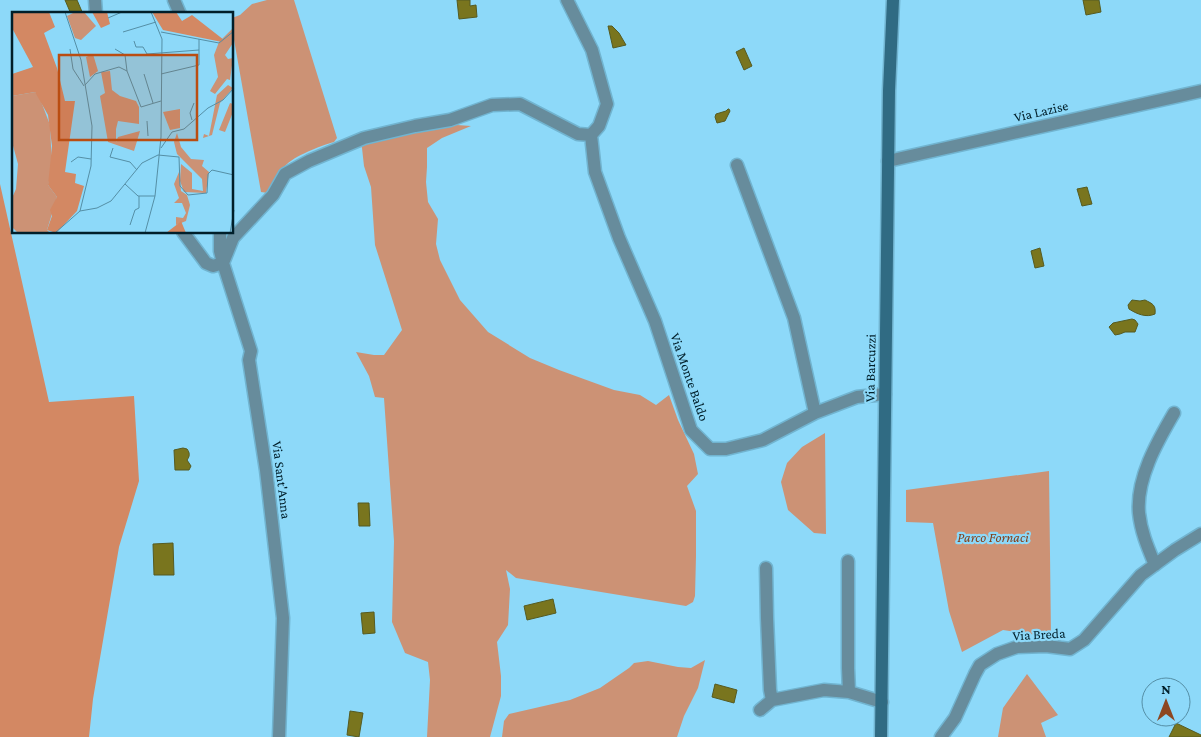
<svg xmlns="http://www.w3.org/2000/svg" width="1201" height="737" font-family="'Crimson Pro',serif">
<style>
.green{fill:#cc9275}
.forest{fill:#d38863}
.water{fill:#79751e;stroke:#555b22}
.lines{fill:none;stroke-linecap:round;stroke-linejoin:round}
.street-casing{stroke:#71b4d0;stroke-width:15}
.secondary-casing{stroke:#71b4d0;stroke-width:15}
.street{stroke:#678c9c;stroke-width:12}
.secondary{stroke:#306b83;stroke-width:12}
.labels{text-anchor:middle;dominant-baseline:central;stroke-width:4.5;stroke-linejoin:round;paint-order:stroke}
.street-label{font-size:14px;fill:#001f2a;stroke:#8dd9f9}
.park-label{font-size:14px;font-style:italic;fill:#833d16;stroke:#8dd9f9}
.inset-road{fill:none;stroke:#558fa6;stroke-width:1}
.view{fill:#ba4d12;fill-opacity:0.15;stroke:#ba4d12;stroke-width:2.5}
.inset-edge{fill:none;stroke:#001f2a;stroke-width:2.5}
</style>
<rect width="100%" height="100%" fill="#8dd9f9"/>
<!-- green -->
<path class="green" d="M 267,0 L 294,0 L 337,138 L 334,142 C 320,146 294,156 285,166 C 277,174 273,183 268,193 L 261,192 L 233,34 L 232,18 L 240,15 L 252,4 Z
M 451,123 L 457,125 L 471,126 L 442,138 L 427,148 L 427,167 L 426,182 L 428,202 L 438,219 L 436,244 L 440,260 L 460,300 L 488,332 L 530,358 L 559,370 L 614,390 L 640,395 L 656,405 L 669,395 L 678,420 L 694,454 L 698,474 L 687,486 L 696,511 L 696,556 L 695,596 L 693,602 L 686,606 L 516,578 L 506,570 L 510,589 L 508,625 L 497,642 L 501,676 L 501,696 L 490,737 L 427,737 L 430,680 L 428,662 L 405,653 L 392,622 L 394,541 L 384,398 L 375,397 L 369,376 L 356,352 L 374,355 L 384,355 L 402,330 L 375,245 L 371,187 L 364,166 L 362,148 L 361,145 Z
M 825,433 L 826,534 L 814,533 L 788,510 L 781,482 L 787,463 L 802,447 Z
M 1049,471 L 1051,637 L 1003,630 L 962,652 L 949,611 L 933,523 L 906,522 L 906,490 Z
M 705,660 L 698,688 L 684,716 L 677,737 L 502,737 L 504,721 L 509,714 L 570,700 L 600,688 L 629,668 L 634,663 L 648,661 L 678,667 L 691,668 Z
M 1027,674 L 1058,715 L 1041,723 L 1046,737 L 998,737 L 1003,708 Z"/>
<!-- forest -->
<path class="forest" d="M 0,184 L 49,402 L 134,396 L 139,481 L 119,547 L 93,699 L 89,737 L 0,737 Z"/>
<!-- water -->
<path class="water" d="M 65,0 L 77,0 L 83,14 L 71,14 Z
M 457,0 L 470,0 L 470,6 L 476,5 L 477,17 L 459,19 Z
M 1083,0 L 1099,0 L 1101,12 L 1086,15 Z
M 608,26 L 612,26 L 619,33 L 626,45 L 613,48 Z
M 744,48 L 752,66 L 744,70 L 736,52 Z
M 728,109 L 729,109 L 730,111 L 725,121 L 717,123 L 715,117 L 716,114 L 726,111 Z
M 1087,187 L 1092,204 L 1082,206 L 1077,189 Z
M 1040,248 L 1044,266 L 1035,268 L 1031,251 Z
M 1132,300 L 1140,301 L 1145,300 C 1153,304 1156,305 1155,314 C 1146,318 1137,314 1129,309 L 1128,305 Z
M 1132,319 L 1135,320 L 1138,324 L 1135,332 L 1125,332 L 1120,334 L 1115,335 L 1109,327 L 1113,323 Z
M 183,448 L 187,449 C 190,453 190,456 187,460 L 191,466 L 189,470 L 175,470 L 174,450 Z
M 358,503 L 369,503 L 370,526 L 359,526 Z
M 173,543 L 174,575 L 154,575 L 153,544 Z
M 553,599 L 556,613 L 527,620 L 524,606 Z
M 374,612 L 375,633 L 363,634 L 361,613 Z
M 715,684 L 737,690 L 734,703 L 712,697 Z
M 350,711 L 363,713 L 359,737 L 347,735 Z
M 1176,723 L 1201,735 L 1201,737 L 1169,737 Z"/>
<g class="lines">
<!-- street casing -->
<g class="street-casing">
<path id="street" d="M 95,0 L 96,14
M 174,0 L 180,14
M 567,0 L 592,50 L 607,104 L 599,126 L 591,135
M 888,161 L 1201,91
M 737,165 L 794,318 L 815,413
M 183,232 L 206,263 L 213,266 L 223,263
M 220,232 L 220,251 L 223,263 L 251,351 L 249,360 L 266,470 L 283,618 L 279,737
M 223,263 L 233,238 L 273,195 L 285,174 L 309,161 L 364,138 L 415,126 L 450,120 L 492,105 L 520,104 L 578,134 L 591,135 L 595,172 L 619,238 L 655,321 L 691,430 L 710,449 L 726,449 L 763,440 L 815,413 L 857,397 L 885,394
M 848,561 L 848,668 L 849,692
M 1155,565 C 1148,548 1141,532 1139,513 C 1136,479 1157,442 1174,413
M 766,568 L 767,618 L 770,690 L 772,700
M 760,710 L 772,700 L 824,690 L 849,692 L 882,702
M 941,737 L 955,718 L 975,674 L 980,665 L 997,654 L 1017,647 L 1046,646 L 1070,649 L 1084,640 L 1141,575 L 1175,550 L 1201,534"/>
</g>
<!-- secondary casing -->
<g class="secondary-casing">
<path id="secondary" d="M 881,737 L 889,91 L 893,0"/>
</g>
<!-- street -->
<use href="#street" class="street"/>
<!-- secondary -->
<use href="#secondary" class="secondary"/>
</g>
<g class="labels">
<!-- street labels -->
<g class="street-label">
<text transform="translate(1041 111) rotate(-13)">Via Lazise</text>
<text transform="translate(870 368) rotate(-89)">Via Barcuzzi</text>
<text transform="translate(690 377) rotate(71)">Via Monte Baldo</text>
<text transform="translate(282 480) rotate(83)">Via Sant'Anna</text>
<text transform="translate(1039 634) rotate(-3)">Via Breda</text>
</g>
<!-- park labels -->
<g class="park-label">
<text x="993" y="537">Parco Fornaci</text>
</g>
</g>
<!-- overview -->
<g transform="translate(12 12)">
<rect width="221" height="221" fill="#8dd9f9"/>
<path d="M 63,0 L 72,0 L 84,14 L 69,28 L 63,26 L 55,4 ZM 221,16 L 221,31 L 213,43 L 216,47 L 221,46 L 218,68 L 215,67 L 203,82 L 198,79 L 206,65 L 202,43 L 207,30 ZM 81,42 L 86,59 L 78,65 L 74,45 ZM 98,59 L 100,78 L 108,84 L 124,89 L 127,95 L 127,112 L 106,109 L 104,117 L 104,130 L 106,125 L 128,119 L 122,139 L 96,130 L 88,84 L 93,81 L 89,60 ZM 216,73 L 221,76 L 208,91 L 200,123 L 191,126 L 192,122 L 197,124 L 205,83 ZM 23,80 L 27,84 L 38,113 L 40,156 L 36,173 L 45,185 L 35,218 L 38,221 L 6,221 L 0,215 L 0,186 L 4,177 L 6,152 L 0,130 L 0,84 ZM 218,91 L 221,92 L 221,100 L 213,120 L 207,118 ZM 168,97 L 168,116 L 158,118 L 151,100 ZM 165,121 L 169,135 L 179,147 L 192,148 L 190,154 L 197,160 L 194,181 L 172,180 L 168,169 L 169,152 L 180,161 L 180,177 L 191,179 L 190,167 L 165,142 L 162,130 ZM 167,160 L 169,179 L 175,183 L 178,193 L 174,209 L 164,213 L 164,205 L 171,206 L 174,201 L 170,191 L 162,191 L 167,186 L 162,172 Z" fill="#cc9275"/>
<path d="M 0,0 L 37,0 L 43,15 L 32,21 L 45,56 L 53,89 L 63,89 L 53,160 L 64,162 L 63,171 L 72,174 L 65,199 L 44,221 L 35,218 L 40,204 L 38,198 L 45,185 L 36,173 L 40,134 L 36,103 L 23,80 L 0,84 L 0,62 L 21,55 L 0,16 ZM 80,0 L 95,0 L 98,12 L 89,16 ZM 140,0 L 164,0 L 170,9 L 180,3 L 212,28 L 210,30 L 151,18 ZM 169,209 L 174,221 L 154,221 L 167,211 Z" fill="#d38863"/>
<path class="inset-road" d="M 53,0 L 69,48 L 80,114 L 79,154 L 68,199M 96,6 L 110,0M 111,20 L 144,10M 149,20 L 207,31 L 222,19M 122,29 L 124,35 L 131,35 L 135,42 L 187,38M 58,37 L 61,57 L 72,74M 103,37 L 113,43 L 115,59M 132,62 L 141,91M 149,62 L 187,53 L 187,27M 73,73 L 83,62 L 107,55 L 115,59 L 129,95 L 149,89M 180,108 L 178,101 L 182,91M 135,109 L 136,124M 101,136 L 98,145 L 118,150 L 125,158M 149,136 L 160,120 L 172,117 L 196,96 L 211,88 L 222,76M 59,150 L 66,145 L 79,147M 113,172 L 126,184 L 143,184M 68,199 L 85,196 L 99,189 L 130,151 L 146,143 L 167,145 L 168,174 L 176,183 L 195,181 L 196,162 L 200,158 L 222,163M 118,213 L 123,198 L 127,196 L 127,184M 43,221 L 68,199M 133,221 L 143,184 L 149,125 L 150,27 L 139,0M 218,221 L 222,198"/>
<path class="view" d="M 47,43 L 185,43 L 185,128 L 47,128 Z"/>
<rect width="221" height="221" class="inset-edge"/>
</g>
<!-- north arrow -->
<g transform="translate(1166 702)"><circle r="24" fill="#8dd9f9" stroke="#558fa6"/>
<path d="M0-4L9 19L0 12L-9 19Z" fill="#8d4721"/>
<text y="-8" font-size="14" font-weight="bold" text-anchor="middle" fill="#001f2a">N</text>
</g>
</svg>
